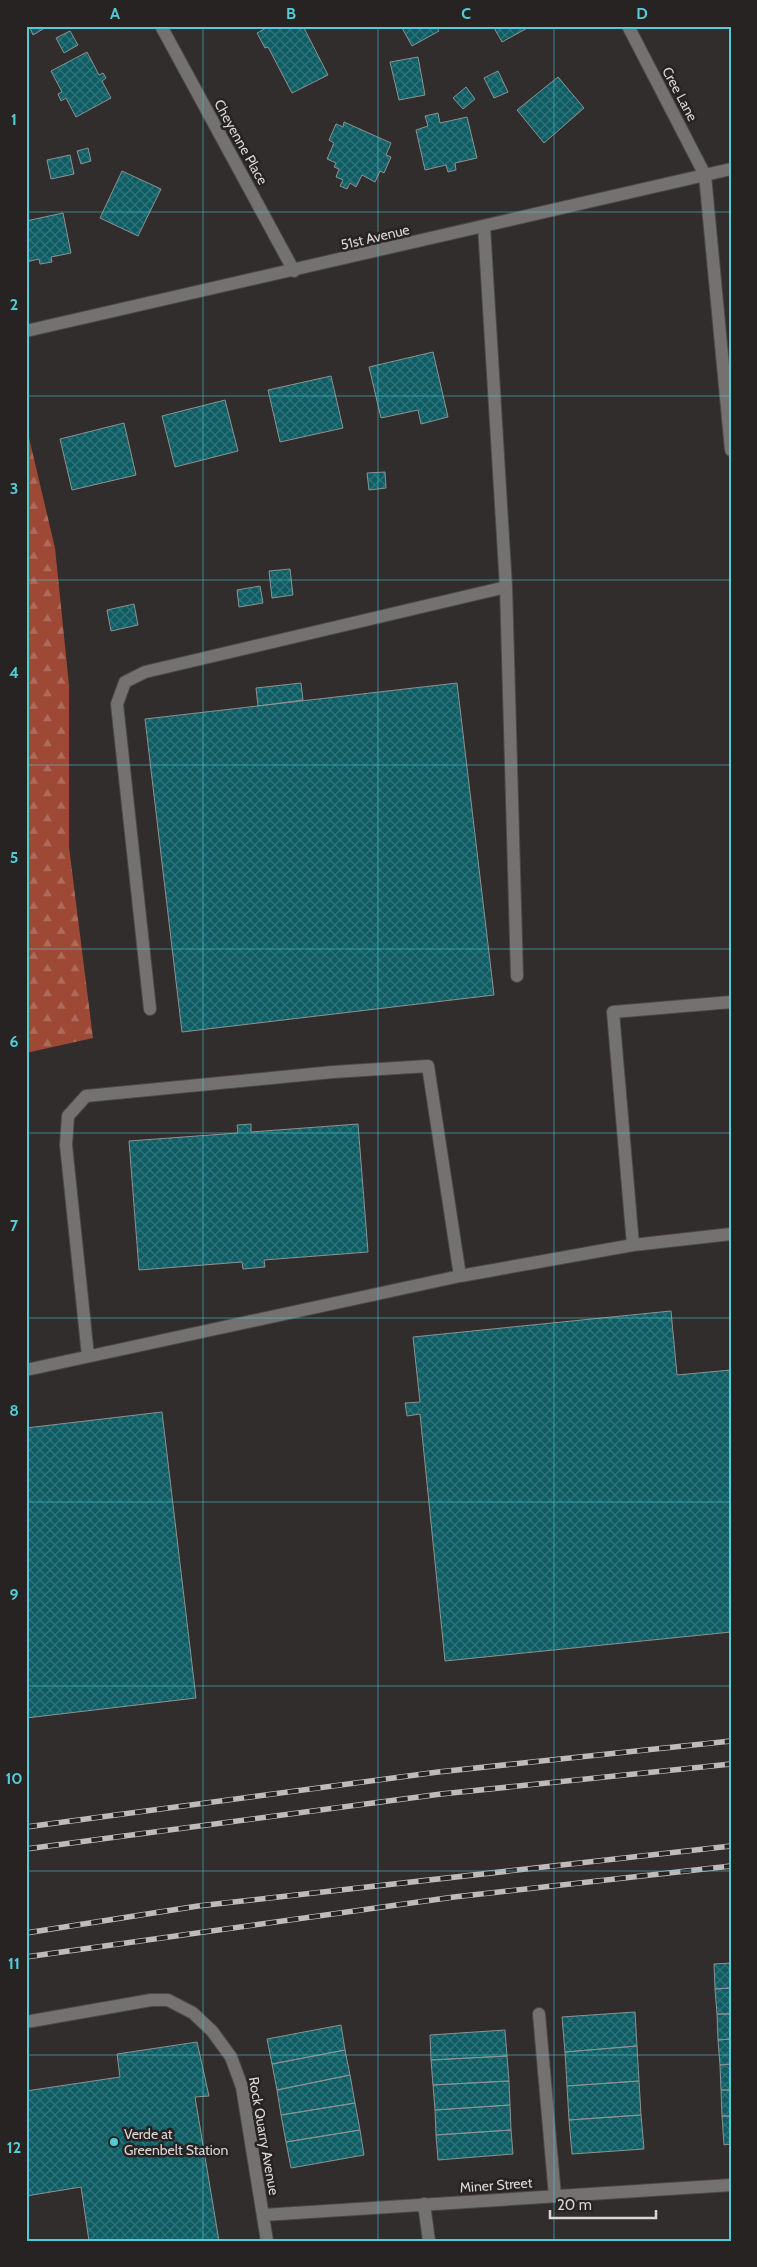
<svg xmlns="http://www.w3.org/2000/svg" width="757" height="2267" font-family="Cabin,sans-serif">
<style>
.forest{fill:url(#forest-firs)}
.building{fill:url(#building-cross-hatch);stroke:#8c9192}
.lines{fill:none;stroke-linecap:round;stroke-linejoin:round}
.minor-casing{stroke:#4c4847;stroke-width:14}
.minor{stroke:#747271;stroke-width:12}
.rail-casing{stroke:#bebbba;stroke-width:5.5}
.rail{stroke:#272322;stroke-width:4;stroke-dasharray:11;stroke-linecap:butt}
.grid{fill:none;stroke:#52ccd6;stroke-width:1;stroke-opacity:0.55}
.poi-dot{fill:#52ccd6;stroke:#272322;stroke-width:2}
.labels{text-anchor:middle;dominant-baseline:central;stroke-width:5;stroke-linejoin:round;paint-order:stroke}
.street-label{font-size:14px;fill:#d9d6d5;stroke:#272322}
.poi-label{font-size:14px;fill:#d9d6d5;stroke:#272322;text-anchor:start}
.neatline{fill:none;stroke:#52ccd6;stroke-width:2}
.grid-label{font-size:16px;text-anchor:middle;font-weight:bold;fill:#52ccd6}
</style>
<defs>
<pattern id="forest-firs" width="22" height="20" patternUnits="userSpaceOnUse" patternTransform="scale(1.25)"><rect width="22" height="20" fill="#9d4935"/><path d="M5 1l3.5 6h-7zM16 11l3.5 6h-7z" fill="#ae6b5b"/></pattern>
<pattern id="building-cross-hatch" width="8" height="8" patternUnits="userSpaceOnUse" patternTransform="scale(1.25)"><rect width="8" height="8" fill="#0e5d64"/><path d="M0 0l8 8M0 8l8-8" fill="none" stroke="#307479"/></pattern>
</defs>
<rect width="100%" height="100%" fill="#312d2c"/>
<!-- forest -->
<path class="forest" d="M 26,425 L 55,548 L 69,685 L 69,847 L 93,1038 L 26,1053 Z"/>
<!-- building -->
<path class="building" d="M 29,26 L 48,26 L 33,35 Z
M 270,26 L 307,26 L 304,28 L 328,75 L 292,93 L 268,47 L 265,48 L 257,33 Z
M 401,26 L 436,26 L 439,31 L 412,46 Z
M 493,26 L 531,26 L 502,42 Z
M 70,31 L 78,45 L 64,53 L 56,38 Z
M 87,52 L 99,75 L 103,73 L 106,78 L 102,81 L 111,98 L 76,117 L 66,98 L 61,101 L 58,94 L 62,92 L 51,71 Z
M 418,57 L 425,95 L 399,100 L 390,62 Z
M 498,71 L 508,92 L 494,98 L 484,78 Z
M 558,77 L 584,108 L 544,143 L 517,110 Z
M 466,87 L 475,99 L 463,109 L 453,98 Z
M 438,113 L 440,123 L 467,117 L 477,158 L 455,163 L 456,170 L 448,172 L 446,165 L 425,170 L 416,130 L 428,126 L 425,116 Z
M 344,122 L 391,143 L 386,155 L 391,157 L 384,173 L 380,171 L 375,182 L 362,175 L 356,187 L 350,183 L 347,189 L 340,186 L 343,180 L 336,177 L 339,169 L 334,167 L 336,163 L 327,159 L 334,143 L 329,140 L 336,124 L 343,127 Z
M 88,148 L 91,161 L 81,164 L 77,151 Z
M 70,155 L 74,174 L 51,179 L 47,160 Z
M 122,171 L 161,189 L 138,236 L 100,218 Z
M 63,213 L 71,253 L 51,257 L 52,262 L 40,264 L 39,259 L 26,262 L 26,221 Z
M 433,352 L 448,417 L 421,424 L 418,410 L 381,418 L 369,367 Z
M 331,376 L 343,428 L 280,442 L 268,390 Z
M 225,400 L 238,451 L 175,467 L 162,416 Z
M 124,423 L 136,475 L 72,490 L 60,439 Z
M 385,472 L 386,488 L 369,490 L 367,473 Z
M 290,569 L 293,595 L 272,598 L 269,571 Z
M 260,586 L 263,603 L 239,607 L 237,590 Z
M 134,604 L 138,625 L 111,631 L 107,610 Z
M 301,683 L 303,700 L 258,706 L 256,688 Z
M 457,683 L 494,995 L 182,1032 L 145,719 Z
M 251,1124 L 251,1132 L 358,1124 L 368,1252 L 264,1260 L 265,1267 L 243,1269 L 242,1262 L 139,1270 L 129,1141 L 238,1133 L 237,1125 Z
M 671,1311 L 677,1375 L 731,1370 L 731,1632 L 445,1661 L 420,1414 L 407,1416 L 405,1403 L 420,1402 L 413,1337 Z
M 162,1412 L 196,1698 L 26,1718 L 26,1428 Z
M 731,1963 L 731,1988 L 715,1989 L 714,1964 Z
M 731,1988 L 731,2014 L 717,2014 L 715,1989 Z
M 635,2012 L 637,2046 L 565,2052 L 562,2017 Z
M 717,2014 L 731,2014 L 731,2039 L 718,2040 Z
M 341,2025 L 345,2050 L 272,2064 L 267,2039 Z
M 505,2030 L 507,2056 L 431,2060 L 430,2035 Z
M 731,2039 L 731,2064 L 720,2065 L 718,2040 Z
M 197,2042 L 209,2096 L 195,2097 L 219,2241 L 89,2241 L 81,2187 L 26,2196 L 26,2091 L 120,2077 L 117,2054 Z
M 637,2046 L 639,2081 L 567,2086 L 565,2052 Z
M 345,2050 L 350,2075 L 277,2090 L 272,2064 Z
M 507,2056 L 509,2081 L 433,2085 L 431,2060 Z
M 731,2064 L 731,2090 L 721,2090 L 720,2065 Z
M 350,2075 L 355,2103 L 281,2115 L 277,2090 Z
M 509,2081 L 510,2105 L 435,2110 L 433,2085 Z
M 639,2081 L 641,2115 L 569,2120 L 567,2086 Z
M 721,2090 L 731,2090 L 731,2116 L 722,2116 Z
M 355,2103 L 360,2130 L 286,2142 L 281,2115 Z
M 510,2105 L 511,2130 L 436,2135 L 435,2110 Z
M 641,2115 L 644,2149 L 572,2154 L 569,2120 Z
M 722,2116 L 731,2116 L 731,2144 L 724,2145 Z
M 360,2130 L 364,2155 L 291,2168 L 286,2142 Z
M 511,2130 L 513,2154 L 438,2160 L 436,2135 Z"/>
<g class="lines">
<!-- minor casing -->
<g class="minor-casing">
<path id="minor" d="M 161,26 L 294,271
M 628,26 L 705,175 L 731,450
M 484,226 L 506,587 L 517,976
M 26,331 L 731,169
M 150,1009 L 117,704 L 125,682 L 145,672 L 506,587
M 633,1245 L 613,1012 L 731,1002
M 88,1356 L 66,1145 L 68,1116 L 86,1096 L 333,1072 L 428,1066 L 460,1276
M 26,1370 L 460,1276 L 633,1245 L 731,1234
M 539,2014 L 555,2196
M 26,2022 L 151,2000 L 168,2000 L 193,2013 L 212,2031 L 231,2057 L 242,2087 L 267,2241
M 424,2204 L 429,2241
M 263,2215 L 731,2185"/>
</g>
<!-- minor -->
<use href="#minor" class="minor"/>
<!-- rail casing -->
<g class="rail-casing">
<path id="rail" d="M 26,1827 L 438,1772 L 731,1741
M 26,1849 L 441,1794 L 731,1764
M 26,1933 L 198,1906 L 731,1846
M 26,1957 L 454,1897 L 731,1866"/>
</g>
<!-- rail -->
<use href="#rail" class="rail"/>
</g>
<!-- grid -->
<path class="grid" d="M 203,26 L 203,2241M 378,26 L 378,2241M 554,26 L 554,2241M 26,212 L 731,212M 26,396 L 731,396M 26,580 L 731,580M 26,765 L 731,765M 26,949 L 731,949M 26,1133 L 731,1133M 26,1318 L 731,1318M 26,1502 L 731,1502M 26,1686 L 731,1686M 26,1871 L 731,1871M 26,2055 L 731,2055"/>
<!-- markers -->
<circle class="poi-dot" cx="114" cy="2142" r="5"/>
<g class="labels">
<!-- street labels -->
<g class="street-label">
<text transform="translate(680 94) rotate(62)">Cree Lane</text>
<text transform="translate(241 142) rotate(61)">Cheyenne Place</text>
<text transform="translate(375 237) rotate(-13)">51st Avenue</text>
<text transform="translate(264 2136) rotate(80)">Rock Quarry Avenue</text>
<text transform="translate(496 2185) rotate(-4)">Miner Street</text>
</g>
<!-- poi labels -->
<g class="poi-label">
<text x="124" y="2134">Verde at<tspan x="124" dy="16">Greenbelt Station</tspan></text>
</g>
</g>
<!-- border -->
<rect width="757" height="2267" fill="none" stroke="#272322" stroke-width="55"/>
<!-- scale -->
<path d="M550 2210v8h106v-8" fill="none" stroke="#d9d6d5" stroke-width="2.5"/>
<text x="557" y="2210" font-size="15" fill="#d9d6d5" stroke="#272322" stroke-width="4" paint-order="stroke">20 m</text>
<rect x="28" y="28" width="702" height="2212" class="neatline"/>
<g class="grid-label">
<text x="115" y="19">A</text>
<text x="291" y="19">B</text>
<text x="466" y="19">C</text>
<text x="642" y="19">D</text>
<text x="14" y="125">1</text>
<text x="14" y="310">2</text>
<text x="14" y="494">3</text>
<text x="14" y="678">4</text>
<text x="14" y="863">5</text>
<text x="14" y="1047">6</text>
<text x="14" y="1231">7</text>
<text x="14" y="1416">8</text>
<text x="14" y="1600">9</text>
<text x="14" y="1784">10</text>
<text x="14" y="1969">11</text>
<text x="14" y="2153">12</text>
</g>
</svg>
